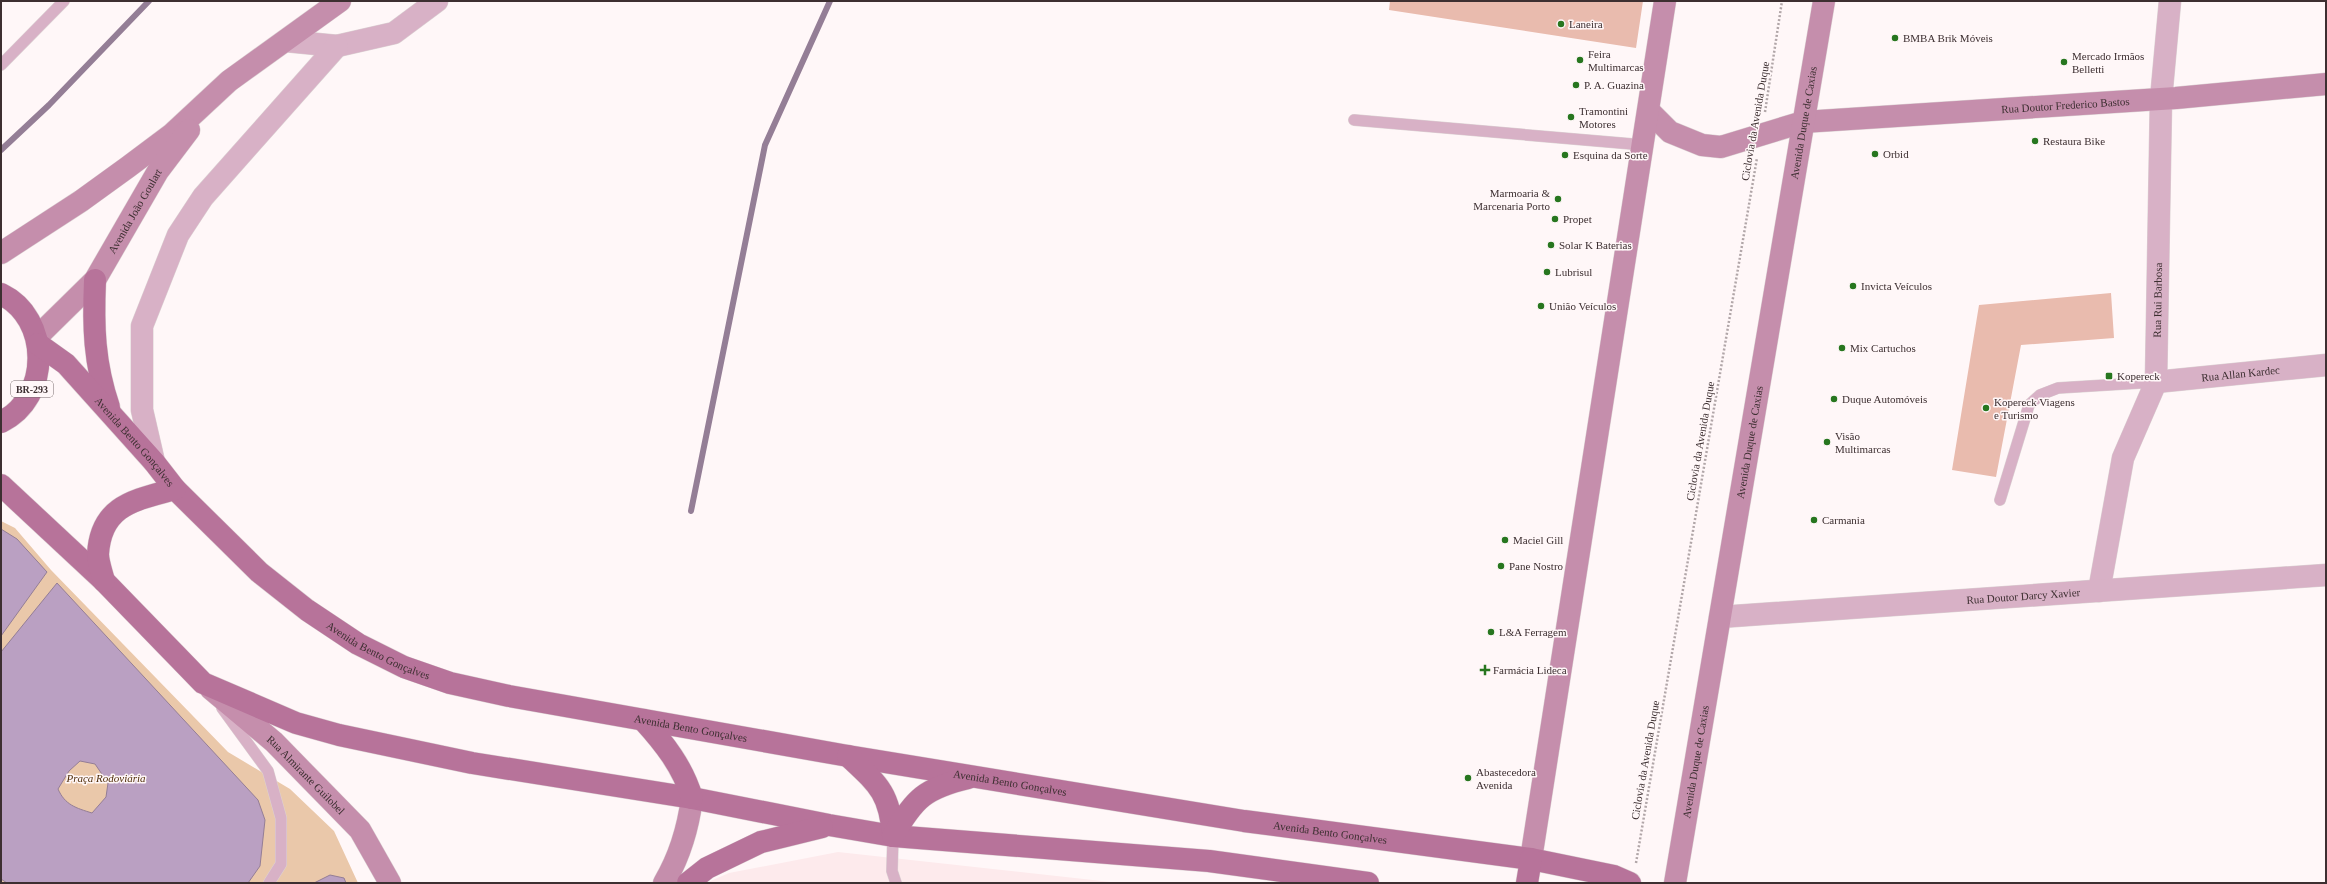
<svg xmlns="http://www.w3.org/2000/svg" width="2327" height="884" font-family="Georgia,serif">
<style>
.built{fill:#fdeaec}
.green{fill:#eac8aa}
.water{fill:#baa0c2;stroke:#947e96;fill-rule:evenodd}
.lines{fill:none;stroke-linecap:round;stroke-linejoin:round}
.stream{stroke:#947e96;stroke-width:6}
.building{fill:#e9bbae}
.service-casing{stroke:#dcd3d4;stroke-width:12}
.minor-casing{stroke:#dcd3d4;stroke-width:23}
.secondary-casing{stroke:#dcd3d4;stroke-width:23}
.primary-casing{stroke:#dcd3d4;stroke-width:23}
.path{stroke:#b1a6a8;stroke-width:2.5;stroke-dasharray:2 2;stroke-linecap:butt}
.service{stroke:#d8b1c6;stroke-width:11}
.minor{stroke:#d8b1c6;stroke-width:22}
.secondary{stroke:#c58eac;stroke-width:22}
.primary{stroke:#b7739a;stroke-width:22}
.poi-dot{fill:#27761f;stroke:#fff7f8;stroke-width:1.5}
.labels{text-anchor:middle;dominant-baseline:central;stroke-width:3;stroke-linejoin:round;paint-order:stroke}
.shield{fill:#fff7f8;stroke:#776b6d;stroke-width:1}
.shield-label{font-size:10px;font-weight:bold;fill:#3d2f31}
.poi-label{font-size:11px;fill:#3d2f31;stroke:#fff7f8;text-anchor:start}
.street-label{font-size:11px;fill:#3d2f31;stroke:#fff7f8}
.park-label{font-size:11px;font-style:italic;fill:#502e09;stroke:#fff7f8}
</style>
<rect width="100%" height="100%" fill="#fff7f8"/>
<!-- built -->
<path class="built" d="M 838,852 L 1120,883 L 706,883 L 729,873 Z"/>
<!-- green -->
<path class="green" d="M 1,521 L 15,528 L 51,570 L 228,752 L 290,789 L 334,831 L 358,883 L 1,883 Z"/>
<!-- water -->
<path class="water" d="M 1,529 L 17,539 L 47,572 L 1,636 Z
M 57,583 L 258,800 L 265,820 L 260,866 L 248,883 L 7,883 L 1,879 L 1,652 ZM 80,761 L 95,764 L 108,783 L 106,797 L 92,813 C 76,808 65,805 58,789 L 69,771 Z
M 330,875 L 344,878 L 346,883 L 314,883 Z"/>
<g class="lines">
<!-- stream -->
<path class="stream" d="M 1,150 L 49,105 L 149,1
M 691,511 L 765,145 L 830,1"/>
</g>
<!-- building -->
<path class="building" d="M 1390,1 L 1643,1 L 1636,48 L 1389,10 Z
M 2111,293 L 2114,338 L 2021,345 L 1996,477 L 1952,470 L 1979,305 Z"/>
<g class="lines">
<!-- service casing -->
<g class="service-casing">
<path id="service" d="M 1,65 L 64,1
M 1354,120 L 1644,145
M 2000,500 L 2029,405 L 2040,395 L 2058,388 L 2156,382
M 222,708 L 268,771 L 281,818 L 281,864 L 269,883
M 893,836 L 892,871 L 896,883"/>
</g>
<!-- minor casing -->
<g class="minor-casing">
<g id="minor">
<path d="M 286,41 L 337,46 L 394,33 L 437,1"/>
<path id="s1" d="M 2156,382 L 2326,365"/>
<path d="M 154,462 L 142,410 L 142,326 L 178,235 L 203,197 L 337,46"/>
<path id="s2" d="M 2099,591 L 2123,458 L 2156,382 L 2161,99 L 2170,1"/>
<path id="s3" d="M 1720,617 L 2326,575"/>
</g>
</g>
<!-- secondary casing -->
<g class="secondary-casing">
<g id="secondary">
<path id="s4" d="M 1649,111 L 1670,132 L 1702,145 L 1721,147 L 1803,122 L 2176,98 L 2326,84"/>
<path d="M 1,253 L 81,201 L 128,167 L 172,134 L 229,81 L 340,1"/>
<path id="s5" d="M 37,337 L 95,280 L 158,171 L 189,130"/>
<path id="s6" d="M 211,689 L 274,742 L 360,830 L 390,883"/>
<path d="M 1531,859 L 1665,1"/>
<path d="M 664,883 C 680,856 688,829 692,798"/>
<path id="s7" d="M 1675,883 L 1824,1"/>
</g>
</g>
<!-- primary casing -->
<g class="primary-casing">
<g id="primary">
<path d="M 95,280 C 93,326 94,363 109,407"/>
<path d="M 1,294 C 51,318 51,398 1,422"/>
<path id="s8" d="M 38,344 L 66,364 L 154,462 L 175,489 L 259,572 L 307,610 L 358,644 L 404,667 L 450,683 L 509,696 L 848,756 L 1244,821 L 1531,859 L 1614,876 L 1630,883"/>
<path d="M 1,485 L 104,581 L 203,683 L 296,723 L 339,735 L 472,763 L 692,798 L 829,825 L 893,836 L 1209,861 L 1368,883"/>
<path d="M 104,581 C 102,573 98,562 98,554 C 101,504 136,500 175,489"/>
<path d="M 643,720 C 664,743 683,767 692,798"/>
<path d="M 848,756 C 878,784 890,793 893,836"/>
<path d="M 893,836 C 914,798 926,788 968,778"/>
<path d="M 688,883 L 707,868 L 761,842 L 822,827"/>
<path d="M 1527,883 L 1531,859"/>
</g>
</g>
<!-- path -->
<path class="path" d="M 1765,112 L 1782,1
M 1636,863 L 1757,158"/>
<!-- service -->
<use href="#service" class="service"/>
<!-- minor -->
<use href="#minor" class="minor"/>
<!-- secondary -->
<use href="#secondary" class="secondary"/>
<!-- primary -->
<use href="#primary" class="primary"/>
</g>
<!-- markers -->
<g class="poi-dot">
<circle cx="1561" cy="24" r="4"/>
<circle cx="1895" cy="38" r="4"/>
<circle cx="1580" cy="60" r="4"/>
<circle cx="2064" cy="62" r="4"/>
<circle cx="1576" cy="85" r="4"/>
<circle cx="1571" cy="117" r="4"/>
<circle cx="2035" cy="141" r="4"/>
<circle cx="1875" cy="154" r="4"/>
<circle cx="1565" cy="155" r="4"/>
<circle cx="1558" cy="199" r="4"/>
<circle cx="1555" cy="219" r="4"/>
<circle cx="1551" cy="245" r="4"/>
<circle cx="1547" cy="272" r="4"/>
<circle cx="1853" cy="286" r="4"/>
<circle cx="1541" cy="306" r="4"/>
<circle cx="1842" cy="348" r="4"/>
<rect x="2105" y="372" width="8" height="8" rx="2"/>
<circle cx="1834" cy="399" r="4"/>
<circle cx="1986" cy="408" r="4"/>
<circle cx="1827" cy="442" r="4"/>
<circle cx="1814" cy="520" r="4"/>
<circle cx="1505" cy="540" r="4"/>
<circle cx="1501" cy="566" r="4"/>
<circle cx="1491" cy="632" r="4"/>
<path d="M1483 664h4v4h4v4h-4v4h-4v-4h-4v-4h4z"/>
<circle cx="1468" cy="778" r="4"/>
</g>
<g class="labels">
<!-- shield labels -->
<rect class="shield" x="11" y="381" width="42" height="16" rx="3"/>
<g class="shield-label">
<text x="32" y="389">BR-293</text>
</g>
<!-- poi labels -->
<g class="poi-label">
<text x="1569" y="24">Laneira</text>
<text x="1903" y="38">BMBA Brik Móveis</text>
<text x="1588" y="54">Feira<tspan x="1588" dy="13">Multimarcas</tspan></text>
<text x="2072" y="56">Mercado Irmãos<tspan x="2072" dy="13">Belletti</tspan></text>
<text x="1584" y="85">P. A. Guazina</text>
<text x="1579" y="111">Tramontini<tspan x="1579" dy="13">Motores</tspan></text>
<text x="2043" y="141">Restaura Bike</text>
<text x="1883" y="154">Orbid</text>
<text x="1573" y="155">Esquina da Sorte</text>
<text x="1550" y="193" text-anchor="end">Marmoaria &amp;<tspan x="1550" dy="13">Marcenaria Porto</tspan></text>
<text x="1563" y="219">Propet</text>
<text x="1559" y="245">Solar K Baterias</text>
<text x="1555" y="272">Lubrisul</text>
<text x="1861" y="286">Invicta Veículos</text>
<text x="1549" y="306">União Veículos</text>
<text x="1850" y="348">Mix Cartuchos</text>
<text x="2117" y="376">Kopereck</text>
<text x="1842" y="399">Duque Automóveis</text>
<text x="1994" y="402">Kopereck Viagens<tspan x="1994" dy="13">e Turismo</tspan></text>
<text x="1835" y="436">Visão<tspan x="1835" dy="13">Multimarcas</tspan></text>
<text x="1822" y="520">Carmania</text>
<text x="1513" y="540">Maciel Gill</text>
<text x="1509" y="566">Pane Nostro</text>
<text x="1499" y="632">L&amp;A Ferragem</text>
<text x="1493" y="670">Farmácia Lideca</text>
<text x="1476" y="772">Abastecedora<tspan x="1476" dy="13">Avenida</tspan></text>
</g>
<!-- street labels -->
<g class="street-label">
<text stroke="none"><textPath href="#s4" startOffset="432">Rua Doutor Frederico Bastos</textPath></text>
<text transform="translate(1755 121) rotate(-80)">Ciclovia da Avenida Duque</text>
<text stroke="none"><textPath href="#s7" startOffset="771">Avenida Duque de Caxias</textPath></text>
<text stroke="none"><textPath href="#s5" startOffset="161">Avenida João Goulart</textPath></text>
<text stroke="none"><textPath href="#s2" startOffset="300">Rua Rui Barbosa</textPath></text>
<text stroke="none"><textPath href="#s1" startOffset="85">Rua Allan Kardec</textPath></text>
<text stroke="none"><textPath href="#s8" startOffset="138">Avenida Bento Gonçalves</textPath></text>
<text transform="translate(1700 441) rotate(-80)">Ciclovia da Avenida Duque</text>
<text stroke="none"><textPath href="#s7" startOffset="447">Avenida Duque de Caxias</textPath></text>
<text stroke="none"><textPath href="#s3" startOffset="304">Rua Doutor Darcy Xavier</textPath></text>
<text stroke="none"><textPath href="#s8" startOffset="462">Avenida Bento Gonçalves</textPath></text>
<text stroke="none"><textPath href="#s8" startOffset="786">Avenida Bento Gonçalves</textPath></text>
<text transform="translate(1645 760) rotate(-80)">Ciclovia da Avenida Duque</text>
<text stroke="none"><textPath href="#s7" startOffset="123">Avenida Duque de Caxias</textPath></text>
<text stroke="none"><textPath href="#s6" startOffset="128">Rua Almirante Guilobel</textPath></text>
<text stroke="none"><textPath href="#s8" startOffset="1110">Avenida Bento Gonçalves</textPath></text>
<text stroke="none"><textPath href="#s8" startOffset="1434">Avenida Bento Gonçalves</textPath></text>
</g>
<!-- park labels -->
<g class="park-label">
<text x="106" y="778">Praça Rodoviária</text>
</g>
</g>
<!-- border -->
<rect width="2327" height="884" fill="none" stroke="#3d2f31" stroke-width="4"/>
</svg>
